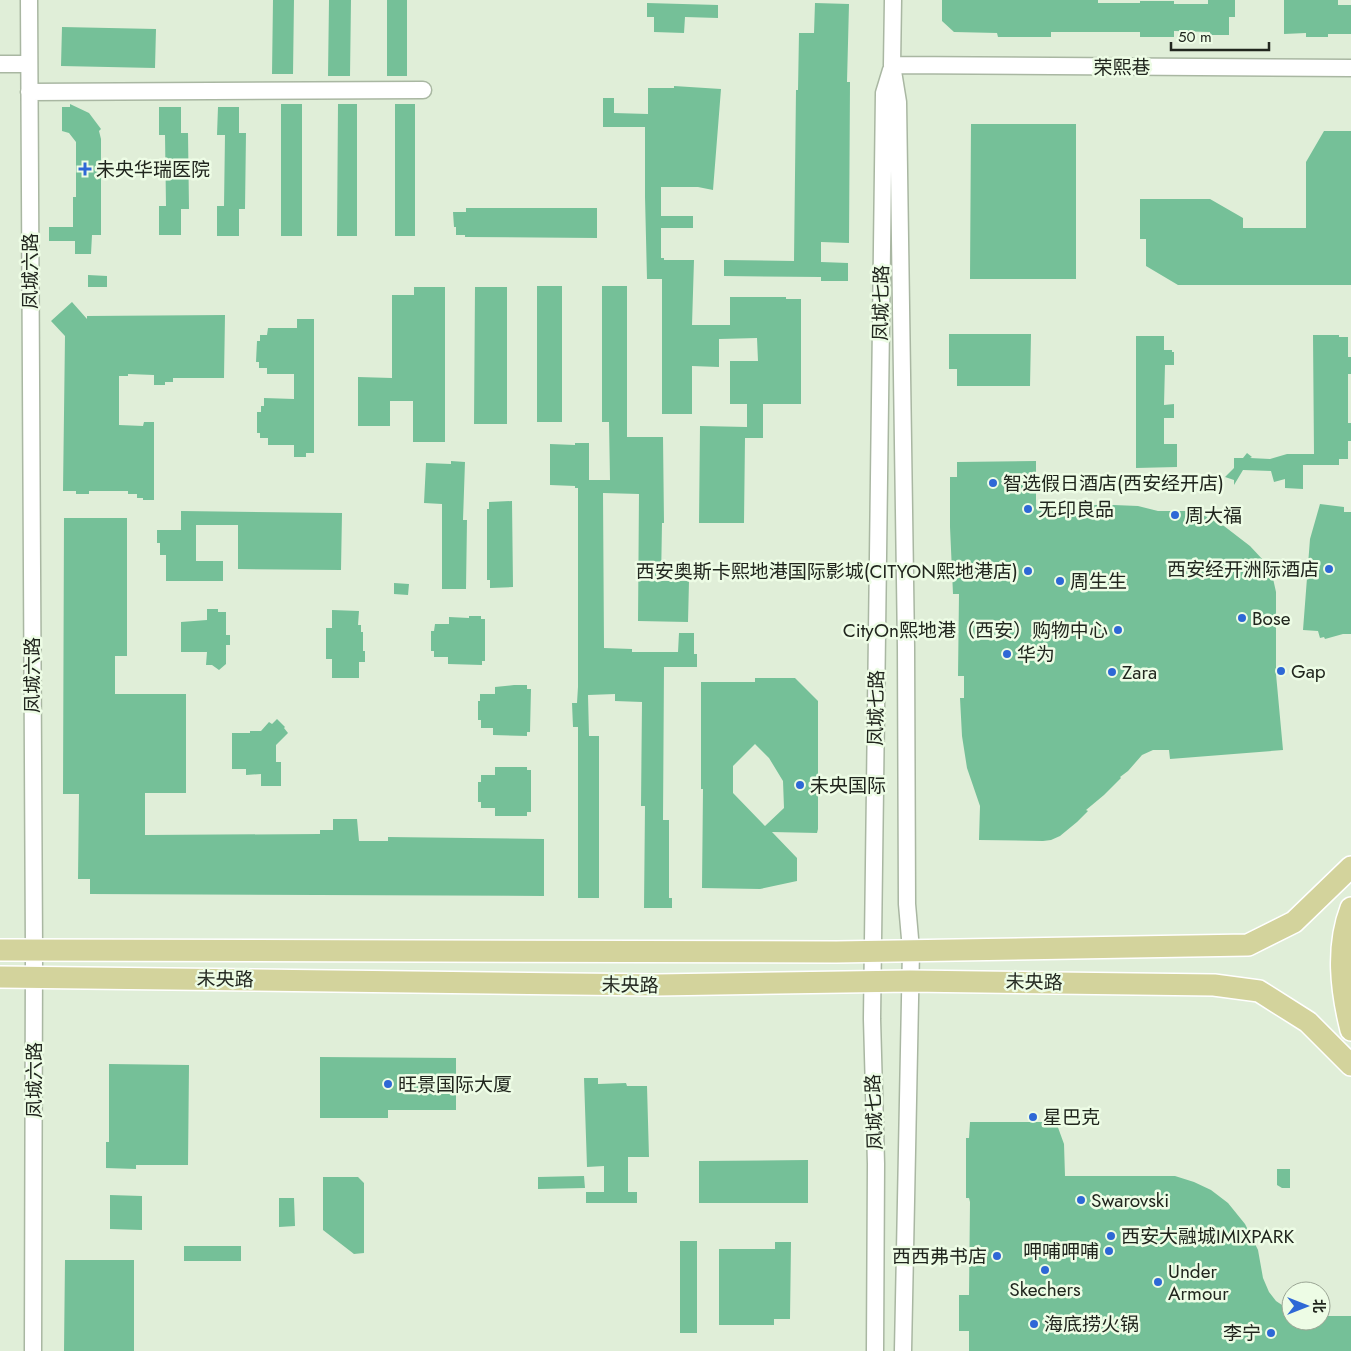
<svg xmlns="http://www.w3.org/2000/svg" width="1351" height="1351" font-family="Jost,'Noto Sans SC',sans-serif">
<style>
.building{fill:#75c098;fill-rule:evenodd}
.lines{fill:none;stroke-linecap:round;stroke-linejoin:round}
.minor-casing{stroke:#a9b7a2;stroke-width:19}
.major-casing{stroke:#fff;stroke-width:24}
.minor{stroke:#fff;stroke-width:16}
.major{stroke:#d3d39c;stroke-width:21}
.poi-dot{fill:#2e68d6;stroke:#edfce5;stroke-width:2}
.labels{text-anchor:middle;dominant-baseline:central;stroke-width:5;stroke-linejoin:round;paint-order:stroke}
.street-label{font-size:19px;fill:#21261e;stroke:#edfce5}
.poi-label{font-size:19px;fill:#21261e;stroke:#edfce5;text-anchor:start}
</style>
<rect width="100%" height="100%" fill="#e0eed8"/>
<!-- building -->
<path class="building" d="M 273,0 L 294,0 L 293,74 L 272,74 Z
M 329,0 L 351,0 L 350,76 L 328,76 Z
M 387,0 L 407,0 L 407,76 L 387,76 Z
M 942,0 L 1098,0 L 1098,3 L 1140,3 L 1140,1 L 1174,1 L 1174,4 L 1208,4 L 1208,0 L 1235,0 L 1235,17 L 1229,17 L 1229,35 L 1210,35 L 1210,32 L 1174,31 L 1174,37 L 1140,37 L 1140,32 L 1051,32 L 1051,37 L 998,37 L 997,33 L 954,32 L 942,21 Z
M 1284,0 L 1338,0 L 1338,5 L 1351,5 L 1351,34 L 1328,34 L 1328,37 L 1306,37 L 1306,33 L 1284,34 Z
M 647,3 L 718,5 L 718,18 L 685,17 L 684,33 L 654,32 L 654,17 L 647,17 Z
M 815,3 L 849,4 L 847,82 L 850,82 L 849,243 L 821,242 L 821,262 L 848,263 L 848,281 L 821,281 L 821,277 L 724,276 L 724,260 L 794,261 L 796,90 L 798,90 L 799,33 L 814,33 Z
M 62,27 L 156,29 L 155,68 L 61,66 Z
M 674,86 L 721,89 L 713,190 L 698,187 L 661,187 L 661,216 L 693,216 L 693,228 L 661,228 L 661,258 L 664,258 L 664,260 L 694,260 L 692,325 L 730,325 L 730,297 L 786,297 L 786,299 L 801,299 L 801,404 L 763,404 L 763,438 L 745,438 L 744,523 L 699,523 L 700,426 L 747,427 L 747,404 L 730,404 L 730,361 L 758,361 L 757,338 L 719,339 L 719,367 L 692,366 L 692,414 L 662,414 L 662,279 L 647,279 L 645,197 L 645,127 L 603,127 L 603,98 L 614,98 L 614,113 L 648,114 L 648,88 L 674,88 Z
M 70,104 L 89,113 L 101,129 L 99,131 L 101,139 L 101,235 L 92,235 L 91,254 L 75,254 L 75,241 L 49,241 L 49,227 L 73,227 L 73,197 L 76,197 L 76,142 L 69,133 L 62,131 L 62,107 L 70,107 Z
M 281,104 L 302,104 L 302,236 L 281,236 Z
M 338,104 L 357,104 L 357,236 L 337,236 Z
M 395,104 L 415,104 L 415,236 L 395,236 Z
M 159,107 L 181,107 L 181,133 L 188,133 L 189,209 L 181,209 L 181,235 L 159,235 L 159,206 L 166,206 L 165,135 L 159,135 Z
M 218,107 L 239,107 L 239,133 L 246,133 L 245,209 L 239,209 L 239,236 L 217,236 L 217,206 L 224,206 L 225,135 L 217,135 Z
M 971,124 L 1076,124 L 1076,279 L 970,279 Z
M 1324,131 L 1351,131 L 1351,285 L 1178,285 L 1146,266 L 1146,239 L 1140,239 L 1140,199 L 1210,199 L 1243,218 L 1243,228 L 1306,228 L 1306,162 Z
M 466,208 L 597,208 L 597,238 L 465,237 L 465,235 L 456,235 L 456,227 L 454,227 L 453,212 L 466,212 Z
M 88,275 L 107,276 L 107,287 L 88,287 Z
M 537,286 L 562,286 L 562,422 L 537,422 Z
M 602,286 L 627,286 L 627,437 L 663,437 L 664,523 L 662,523 L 661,581 L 689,581 L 688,622 L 638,621 L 639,494 L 603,493 L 604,648 L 632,649 L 632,652 L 678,652 L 679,633 L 694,633 L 694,654 L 697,654 L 697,667 L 664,667 L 663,820 L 669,820 L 669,898 L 672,898 L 672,908 L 644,908 L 645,806 L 641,806 L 642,702 L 615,701 L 615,694 L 588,695 L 589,736 L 599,736 L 599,898 L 578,898 L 578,727 L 573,727 L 572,703 L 577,703 L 578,687 L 578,488 L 575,488 L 575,486 L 550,485 L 550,444 L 575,445 L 575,443 L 589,443 L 589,480 L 610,480 L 609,422 L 602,422 Z
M 414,287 L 445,287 L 445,442 L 413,442 L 413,401 L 390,401 L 390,426 L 358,426 L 358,377 L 392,378 L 392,295 L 414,295 Z
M 475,287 L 507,287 L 507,424 L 474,424 Z
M 72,302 L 87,319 L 87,316 L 225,315 L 224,378 L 173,378 L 173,382 L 165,382 L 165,385 L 154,385 L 154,375 L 128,374 L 128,376 L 119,376 L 119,425 L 143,426 L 144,422 L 154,422 L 154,500 L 143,500 L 143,498 L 137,498 L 137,494 L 128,494 L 128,491 L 89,491 L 89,494 L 76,494 L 76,491 L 63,491 L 65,336 L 51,321 Z
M 297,319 L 314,319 L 314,453 L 306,453 L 306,457 L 294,457 L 294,445 L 268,445 L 268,438 L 260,438 L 260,433 L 257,433 L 257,412 L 261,412 L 261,406 L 264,406 L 264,398 L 294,399 L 294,374 L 267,374 L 267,368 L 259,368 L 259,362 L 256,362 L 257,341 L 260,341 L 260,335 L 267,335 L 268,328 L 297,328 Z
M 949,334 L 1031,334 L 1030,386 L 957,386 L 957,369 L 949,369 Z
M 1313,335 L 1339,335 L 1339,337 L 1348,337 L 1348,357 L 1351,357 L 1351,374 L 1348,374 L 1348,423 L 1351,423 L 1351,441 L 1348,441 L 1348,459 L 1339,459 L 1339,465 L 1303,465 L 1303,489 L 1285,488 L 1285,479 L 1274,482 L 1271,471 L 1243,470 L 1234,485 L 1234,480 L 1225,477 L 1234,468 L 1234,458 L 1243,458 L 1247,453 L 1252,457 L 1250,458 L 1270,459 L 1287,454 L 1314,454 Z
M 1136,336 L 1164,336 L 1164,350 L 1172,350 L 1172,352 L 1174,352 L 1174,365 L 1165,365 L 1164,405 L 1174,404 L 1174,418 L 1164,418 L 1164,444 L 1177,444 L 1177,467 L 1136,468 Z
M 451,461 L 465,462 L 463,520 L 467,520 L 466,589 L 442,589 L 442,504 L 424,503 L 426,463 L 451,464 Z
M 1036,461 L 1036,509 L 1077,505 L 1114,505 L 1138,506 L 1158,511 L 1189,511 L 1203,515 L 1224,526 L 1250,546 L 1264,561 L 1272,574 L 1276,592 L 1276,674 L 1283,750 L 1170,759 L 1169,750 L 1153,750 L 1142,755 L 1128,771 L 1120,777 L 1121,778 L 1104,795 L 1086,810 L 1088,811 L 1077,822 L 1060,836 L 1051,840 L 1043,841 L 979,840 L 980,806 L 967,768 L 962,736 L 960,698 L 964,698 L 964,676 L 958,676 L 959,594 L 953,594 L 950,527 L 950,477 L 957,477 L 957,462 Z
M 512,501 L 513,587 L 490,588 L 490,580 L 487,580 L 487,509 L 489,509 L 489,502 Z
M 1320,504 L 1344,507 L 1344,512 L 1351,512 L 1351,634 L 1343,634 L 1325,639 L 1324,637 L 1320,638 L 1318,631 L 1303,630 L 1310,539 Z
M 181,511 L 342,513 L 341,570 L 238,569 L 238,525 L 196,525 L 196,561 L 223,561 L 223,581 L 166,581 L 166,555 L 160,555 L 160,543 L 157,543 L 157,530 L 181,530 Z
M 64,518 L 127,518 L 127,656 L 115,656 L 115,694 L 186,694 L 186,793 L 145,793 L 145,835 L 320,834 L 320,830 L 333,830 L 333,819 L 357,819 L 359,841 L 388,841 L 388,837 L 544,839 L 544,896 L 90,894 L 90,879 L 78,879 L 79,794 L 63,794 Z
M 394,583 L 409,584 L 408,595 L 394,594 Z
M 207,609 L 218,609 L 218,612 L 226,612 L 226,635 L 230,635 L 230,645 L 226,645 L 226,664 L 219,670 L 212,665 L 206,665 L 207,652 L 181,652 L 181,622 L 207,620 Z
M 332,610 L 359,611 L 358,625 L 361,625 L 361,632 L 363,632 L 363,651 L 365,651 L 365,662 L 359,662 L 359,678 L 332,678 L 332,659 L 326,659 L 326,628 L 332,628 Z
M 469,616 L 481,616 L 481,619 L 485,619 L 485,661 L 482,661 L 482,665 L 448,664 L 448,657 L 434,657 L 434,651 L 431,651 L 431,631 L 434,631 L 435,624 L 449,624 L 449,617 L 469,618 Z
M 755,678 L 795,678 L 818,701 L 818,829 L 817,833 L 772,832 L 797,858 L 797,881 L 760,889 L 702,888 L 703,789 L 701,789 L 701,682 L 755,682 ZM 755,744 L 769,758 L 783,781 L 784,808 L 765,826 L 733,793 L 733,766 Z
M 514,685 L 527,685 L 527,689 L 531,689 L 530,732 L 527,732 L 527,736 L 493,735 L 493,728 L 481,728 L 481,720 L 478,720 L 478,701 L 480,701 L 480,694 L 495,694 L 495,687 Z
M 277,719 L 285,727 L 284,728 L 288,733 L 276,745 L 276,762 L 281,762 L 281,786 L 261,786 L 261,774 L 246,775 L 246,769 L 232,769 L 232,733 L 250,733 L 250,731 L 261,731 L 269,722 L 272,724 Z
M 495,767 L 527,767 L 527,770 L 531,770 L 531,812 L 527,812 L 527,816 L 495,816 L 495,808 L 481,808 L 481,802 L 478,802 L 478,782 L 481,782 L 481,775 L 495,775 Z
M 320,1057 L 456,1058 L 456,1110 L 388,1110 L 388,1118 L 320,1118 Z
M 109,1064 L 189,1065 L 188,1165 L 136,1165 L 136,1169 L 106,1168 L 106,1142 L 109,1142 Z
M 584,1078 L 598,1078 L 598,1084 L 626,1083 L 627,1086 L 647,1086 L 649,1157 L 628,1157 L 628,1192 L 637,1192 L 637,1203 L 586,1203 L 586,1192 L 604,1192 L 604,1166 L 587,1167 Z
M 970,1122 L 1056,1122 L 1064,1144 L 1065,1176 L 1175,1176 L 1194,1182 L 1211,1190 L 1228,1203 L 1245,1224 L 1258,1250 L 1263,1278 L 1269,1292 L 1276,1301 L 1291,1311 L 1291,1321 L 1321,1321 L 1321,1316 L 1351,1316 L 1351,1351 L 969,1351 L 969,1331 L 959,1331 L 959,1295 L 969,1295 L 970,1202 L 969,1198 L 966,1198 L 966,1138 L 969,1138 Z
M 808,1160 L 808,1203 L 699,1203 L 699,1161 Z
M 1277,1169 L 1290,1169 L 1290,1188 L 1282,1188 L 1277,1185 Z
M 584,1176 L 585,1188 L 538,1189 L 538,1177 Z
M 323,1177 L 358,1177 L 364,1183 L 364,1253 L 354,1254 L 323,1230 Z
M 110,1195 L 142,1196 L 142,1230 L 110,1229 Z
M 279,1198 L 294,1198 L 295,1226 L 279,1227 Z
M 680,1241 L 697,1241 L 697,1333 L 680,1333 Z
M 775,1242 L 791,1242 L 790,1319 L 774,1319 L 774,1325 L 719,1325 L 719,1249 L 775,1249 Z
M 184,1246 L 241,1246 L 241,1261 L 184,1261 Z
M 65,1260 L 134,1260 L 134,1351 L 64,1351 Z"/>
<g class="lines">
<!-- minor casing -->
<g class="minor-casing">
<path id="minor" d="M 29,0 L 34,950 L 33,1351
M 893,0 L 892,65 L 898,102 L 906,647 L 907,904 L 911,950 L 903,1351
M 0,64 L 29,64
M 892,65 L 1351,68
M 29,92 L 423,90
M 875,1351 L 876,1164 L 872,1019 L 884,93 L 891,70"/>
</g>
<!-- major casing -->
<g class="major-casing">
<path id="major" d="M 1351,908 C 1336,947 1341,990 1351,1030
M 0,950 L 836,952 L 1248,945 L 1294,922 L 1351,867
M 0,977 L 657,985 L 910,981 L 1214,985 L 1259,991 L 1308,1022 L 1351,1065"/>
</g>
<!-- minor -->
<use href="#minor" class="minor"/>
<!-- major -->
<use href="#major" class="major"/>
</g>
<!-- markers -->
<g class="poi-dot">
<path d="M82.5 161.5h5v5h5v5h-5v5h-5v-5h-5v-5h5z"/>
<circle cx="993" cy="483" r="5"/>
<circle cx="1028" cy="509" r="5"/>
<circle cx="1175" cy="515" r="5"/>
<circle cx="1329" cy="569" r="5"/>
<circle cx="1028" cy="571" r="5"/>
<circle cx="1060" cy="581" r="5"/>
<circle cx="1242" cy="618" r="5"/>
<circle cx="1118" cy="630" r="5"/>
<circle cx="1007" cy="654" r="5"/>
<circle cx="1281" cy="671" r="5"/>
<circle cx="1112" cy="672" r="5"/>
<circle cx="800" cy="785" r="5"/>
<circle cx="388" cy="1084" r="5"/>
<circle cx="1033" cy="1117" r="5"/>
<circle cx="1081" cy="1200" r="5"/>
<circle cx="1111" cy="1236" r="5"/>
<circle cx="1109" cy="1251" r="5"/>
<circle cx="997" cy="1256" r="5"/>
<circle cx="1045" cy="1270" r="5"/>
<circle cx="1158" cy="1282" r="5"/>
<circle cx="1034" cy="1324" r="5"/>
<circle cx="1271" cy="1333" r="5"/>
</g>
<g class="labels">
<!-- street labels -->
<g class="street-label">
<text x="1122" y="67">荣熙巷</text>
<text transform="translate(30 271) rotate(-90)">凤城六路</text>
<text transform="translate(881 303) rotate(-89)">凤城七路</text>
<text transform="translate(32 675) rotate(-90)">凤城六路</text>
<text transform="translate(876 708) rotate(-89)">凤城七路</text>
<text transform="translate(225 979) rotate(1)">未央路</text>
<text transform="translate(1034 982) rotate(1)">未央路</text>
<text transform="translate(630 985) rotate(1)">未央路</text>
<text transform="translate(34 1080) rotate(-90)">凤城六路</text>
<text transform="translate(874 1112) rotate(-92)">凤城七路</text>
</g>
<!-- poi labels -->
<g class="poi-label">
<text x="96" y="169">未央华瑞医院</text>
<text x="1003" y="483">智选假日酒店(西安经开店)</text>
<text x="1038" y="509">无印良品</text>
<text x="1185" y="515">周大福</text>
<text x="1319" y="569" text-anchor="end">西安经开洲际酒店</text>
<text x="1018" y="571" text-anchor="end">西安奥斯卡熙地港国际影城(CITYON熙地港店)</text>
<text x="1070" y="581">周生生</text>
<text x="1252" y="618">Bose</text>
<text x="1108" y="630" text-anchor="end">CityOn熙地港（西安）购物中心</text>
<text x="1017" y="654">华为</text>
<text x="1291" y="671">Gap</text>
<text x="1122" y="672">Zara</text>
<text x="810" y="785">未央国际</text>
<text x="398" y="1084">旺景国际大厦</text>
<text x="1043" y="1117">星巴克</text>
<text x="1091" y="1200">Swarovski</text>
<text x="1121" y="1236">西安大融城IMIXPARK</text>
<text x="1099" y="1251" text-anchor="end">呷哺呷哺</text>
<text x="987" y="1256" text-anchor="end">西西弗书店</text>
<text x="1168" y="1271">Under<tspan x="1168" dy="22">Armour</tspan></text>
<text x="1045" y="1289" text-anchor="middle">Skechers</text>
<text x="1044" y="1324">海底捞火锅</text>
<text x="1261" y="1333" text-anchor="end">李宁</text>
</g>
</g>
<!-- north arrow -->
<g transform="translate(1306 1306) rotate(90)"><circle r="24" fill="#edfce5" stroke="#9ba695"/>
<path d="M0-4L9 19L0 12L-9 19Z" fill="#2e68d6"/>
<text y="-8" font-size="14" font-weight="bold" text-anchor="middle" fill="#21261e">北</text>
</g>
<!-- scale -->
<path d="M1171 42v8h98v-8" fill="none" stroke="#21261e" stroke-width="2.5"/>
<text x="1178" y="42" font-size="15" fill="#21261e" stroke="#edfce5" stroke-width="4" paint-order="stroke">50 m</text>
</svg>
